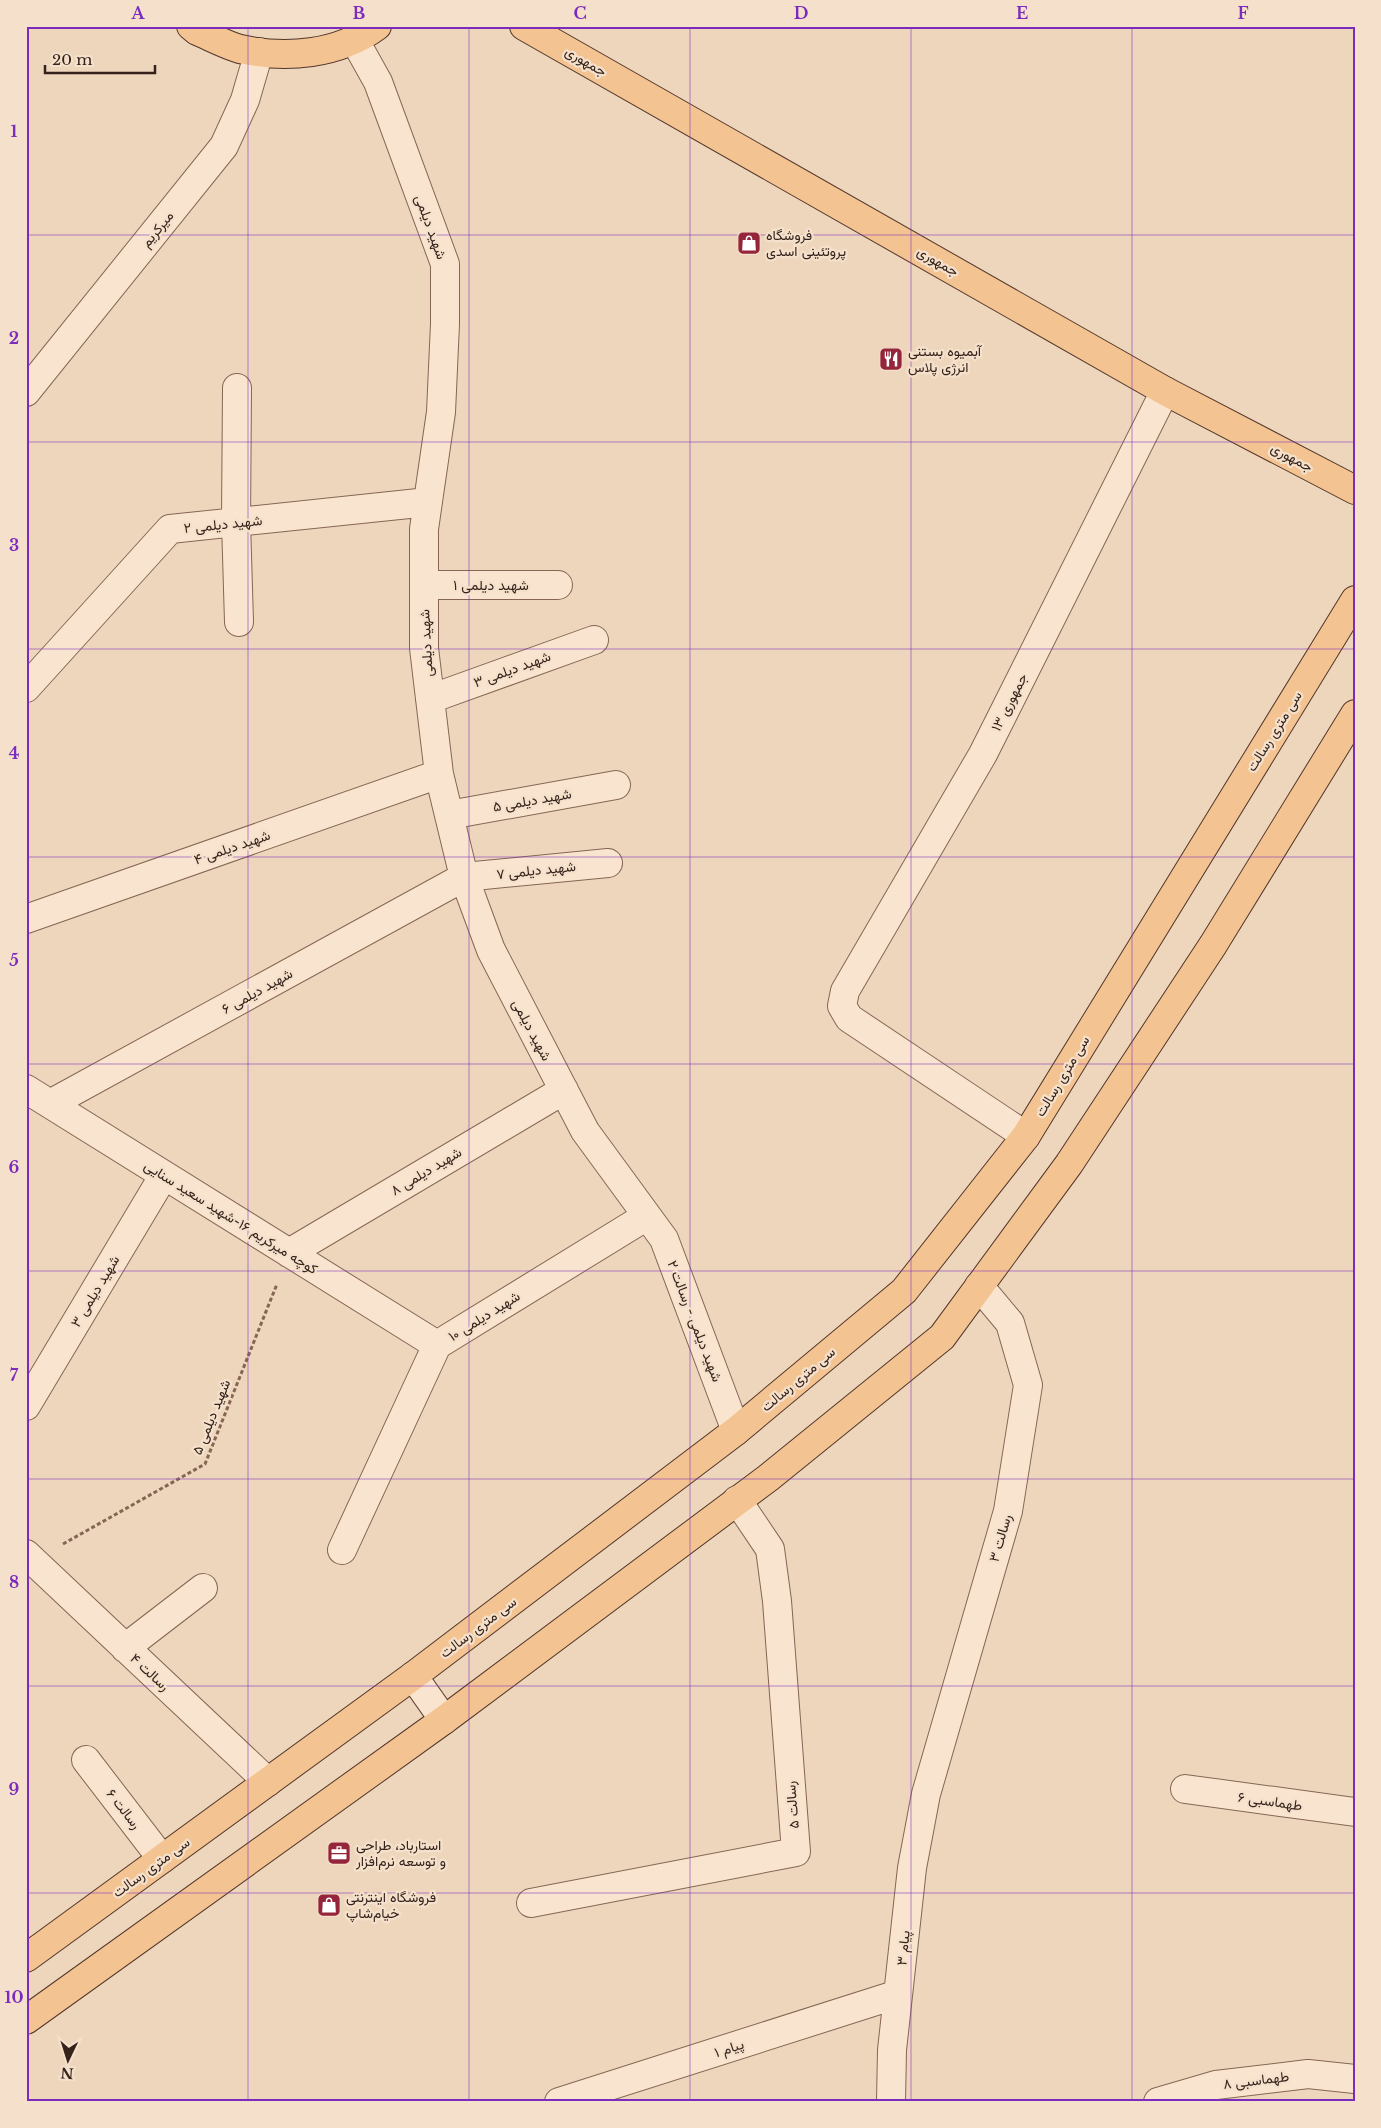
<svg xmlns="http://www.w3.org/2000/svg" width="1381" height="2128" font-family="'Libre Baskerville',Vazirmatn,serif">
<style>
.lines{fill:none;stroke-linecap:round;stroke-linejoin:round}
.street-casing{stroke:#856655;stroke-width:30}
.secondary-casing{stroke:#674739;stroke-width:30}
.primary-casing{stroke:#52362a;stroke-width:30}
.path{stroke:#856655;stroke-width:3;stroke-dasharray:4 2.5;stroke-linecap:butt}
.street{stroke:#f9e5cf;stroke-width:28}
.secondary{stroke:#f9e5cf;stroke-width:28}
.primary{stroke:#f3c392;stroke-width:28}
.grid{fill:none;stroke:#7b2cbf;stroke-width:1;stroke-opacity:0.55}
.labels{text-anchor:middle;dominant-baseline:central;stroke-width:4.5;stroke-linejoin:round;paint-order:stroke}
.street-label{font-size:14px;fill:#34221b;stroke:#f5e1cb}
.poi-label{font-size:14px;fill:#34221b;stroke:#f5e1cb;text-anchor:start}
.neatline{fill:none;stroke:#7b2cbf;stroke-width:2}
.grid-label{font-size:16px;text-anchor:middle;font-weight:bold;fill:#7b2cbf}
</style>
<rect width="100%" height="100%" fill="#eed6bc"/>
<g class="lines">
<!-- street casing -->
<g class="street-casing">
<path id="street" d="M 354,39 L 378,82 L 445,264 L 445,324 L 441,412 L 424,529 L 424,648 L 439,774 L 464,877 L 491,950 L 585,1131 L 664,1239 L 736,1431
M 237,388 L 236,522 L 239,622
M 26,392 L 224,146 L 245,100 L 259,52
M 424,585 L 558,585
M 26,688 L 170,529 L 428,502
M 430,699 L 594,640
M 449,815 L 616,785
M 26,919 L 439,774
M 26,1089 L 437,1345
M 50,1104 L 464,877 L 608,863
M 1026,1136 L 849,1018 L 842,1006 L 845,991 L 983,754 L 1165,391
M 289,1253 L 564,1090
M 26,1406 L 164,1175
M 342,1550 L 437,1345 L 647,1216
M 26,1554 L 268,1782
M 125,1648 L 203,1588
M 86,1760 L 162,1859
M 1185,1789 L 1355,1812
M 531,1903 L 796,1852 L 777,1601 L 770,1549 L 737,1500
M 559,2102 L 898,1994
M 891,2102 L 892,2050 L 912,1868 L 926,1794 L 1008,1511 L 1028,1385 L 1010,1323 L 979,1286
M 1158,2102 L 1216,2085 L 1308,2074 L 1355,2079"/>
</g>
<!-- secondary casing -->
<g class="secondary-casing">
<path id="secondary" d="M 413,1676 L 444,1720"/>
</g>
<!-- primary casing -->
<g class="primary-casing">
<path id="primary" d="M 191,26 L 197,31 C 211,37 226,45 240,49 C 286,59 338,55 377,26
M 524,26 L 1165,391 L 1355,490
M 26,1958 L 413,1676 L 736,1431 L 904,1291 L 1026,1136 L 1355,600
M 26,2020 L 444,1720 L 768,1478 L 942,1337 L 1069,1164 L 1213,945 L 1355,714"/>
</g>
<!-- path -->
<path class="path" d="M 63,1544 L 205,1464 L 277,1284"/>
<!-- street -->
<use href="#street" class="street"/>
<!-- secondary -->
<use href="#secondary" class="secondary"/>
<!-- primary -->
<use href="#primary" class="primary"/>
</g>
<!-- grid -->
<path class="grid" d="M 248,26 L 248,2102M 469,26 L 469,2102M 690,26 L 690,2102M 911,26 L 911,2102M 1132,26 L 1132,2102M 26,235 L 1355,235M 26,442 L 1355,442M 26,649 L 1355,649M 26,857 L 1355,857M 26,1064 L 1355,1064M 26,1271 L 1355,1271M 26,1479 L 1355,1479M 26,1686 L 1355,1686M 26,1893 L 1355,1893"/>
<!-- icons -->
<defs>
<g id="shop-square" transform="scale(1.25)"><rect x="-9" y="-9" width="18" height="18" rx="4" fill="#95253b" stroke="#f5e1cb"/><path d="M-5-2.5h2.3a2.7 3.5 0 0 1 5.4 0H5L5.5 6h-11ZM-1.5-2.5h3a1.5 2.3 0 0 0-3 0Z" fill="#fff"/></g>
<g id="restaurant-square" transform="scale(1.25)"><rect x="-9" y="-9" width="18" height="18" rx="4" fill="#95253b" stroke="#f5e1cb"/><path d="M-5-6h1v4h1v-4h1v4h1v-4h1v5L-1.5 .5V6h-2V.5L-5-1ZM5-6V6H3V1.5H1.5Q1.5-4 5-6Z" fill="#fff"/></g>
<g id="office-square" transform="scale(1.25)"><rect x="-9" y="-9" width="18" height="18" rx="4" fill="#95253b" stroke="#f5e1cb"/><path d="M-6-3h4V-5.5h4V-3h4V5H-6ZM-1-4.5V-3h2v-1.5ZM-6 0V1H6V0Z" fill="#fff"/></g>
</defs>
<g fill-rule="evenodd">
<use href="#shop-square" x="749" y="243"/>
<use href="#restaurant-square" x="891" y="359"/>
<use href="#office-square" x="339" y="1853"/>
<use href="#shop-square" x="329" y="1905"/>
</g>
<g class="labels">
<!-- street labels -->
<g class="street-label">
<text transform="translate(586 61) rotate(30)">جمهوری</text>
<text transform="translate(431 227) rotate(70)">شهید دیلمی</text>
<text transform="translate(157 229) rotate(-51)">میرکریم</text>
<text transform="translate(938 261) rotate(30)">جمهوری</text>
<text transform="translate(1292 457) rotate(28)">جمهوری</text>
<text transform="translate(223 524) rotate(-6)">۲ شهید دیلمی</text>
<text x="491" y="585">۱ شهید دیلمی</text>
<text transform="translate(426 643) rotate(-93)">شهید دیلمی</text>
<text transform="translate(512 669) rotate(-20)">۳ شهید دیلمی</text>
<text transform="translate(1009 702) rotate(-63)">۱۳ جمهوری</text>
<text transform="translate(1274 731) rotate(-58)">سی متری رسالت</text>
<text transform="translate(532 800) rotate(-10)">۵ شهید دیلمی</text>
<text transform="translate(232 847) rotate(-19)">۴ شهید دیلمی</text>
<text transform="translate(536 870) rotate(-6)">۷ شهید دیلمی</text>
<text transform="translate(257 991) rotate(-29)">۶ شهید دیلمی</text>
<text transform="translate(532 1030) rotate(62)">شهید دیلمی</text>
<text transform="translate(1062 1076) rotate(-59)">سی متری رسالت</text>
<text transform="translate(426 1171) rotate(-31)">۸ شهید دیلمی</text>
<text transform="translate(231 1217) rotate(32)">کوچه میرکریم ۱۶-شهید سعید سنایی</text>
<text transform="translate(95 1291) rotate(-59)">شهید دیلمی ۳</text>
<text transform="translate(484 1316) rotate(-32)">۱۰ شهید دیلمی</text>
<text transform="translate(695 1321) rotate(69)">شهید دیلمی - رسالت ۲</text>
<text transform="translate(798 1379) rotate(-40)">سی متری رسالت</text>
<text transform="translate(211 1417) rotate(-68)">شهید دیلمی ۵</text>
<text transform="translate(1000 1538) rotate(-74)">۳ رسالت</text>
<text transform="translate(478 1627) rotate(-37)">سی متری رسالت</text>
<text transform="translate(150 1672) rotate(43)">۴ رسالت</text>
<text transform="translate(1270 1801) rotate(8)">۶ طهماسبی</text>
<text transform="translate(792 1805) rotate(-95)">۵ رسالت</text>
<text transform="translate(124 1809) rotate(52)">۶ رسالت</text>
<text transform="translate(151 1867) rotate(-36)">سی متری رسالت</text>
<text transform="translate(903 1948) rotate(-84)">۳ پیام</text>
<text transform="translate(729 2048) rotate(-18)">۱ پیام</text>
<text transform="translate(1256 2080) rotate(-7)">۸ طهماسبی</text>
</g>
<!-- poi labels -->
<g class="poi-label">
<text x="766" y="235">فروشگاه<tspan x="766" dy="16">پروتئینی اسدی</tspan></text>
<text x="908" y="351">آبمیوه بستنی<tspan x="908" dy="16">انرژی پلاس</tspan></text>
<text x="356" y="1845">استارباد، طراحی<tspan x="356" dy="16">و توسعه نرم‌افزار</tspan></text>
<text x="346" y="1897">فروشگاه اینترنتی<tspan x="346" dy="16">خیام‌شاپ</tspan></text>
</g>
</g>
<!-- border -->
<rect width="1381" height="2128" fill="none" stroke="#f5e1cb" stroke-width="55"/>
<!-- north arrow -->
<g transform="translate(68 2060) rotate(184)" stroke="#f5e1cb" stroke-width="4" paint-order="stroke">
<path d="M0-4L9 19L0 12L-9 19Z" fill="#34221b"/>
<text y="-8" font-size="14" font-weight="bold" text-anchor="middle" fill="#34221b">N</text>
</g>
<!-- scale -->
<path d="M45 65v8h110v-8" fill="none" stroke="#34221b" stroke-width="2.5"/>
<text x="52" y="65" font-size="15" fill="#34221b" stroke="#f5e1cb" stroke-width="4" paint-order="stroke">20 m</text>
<rect x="28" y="28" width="1326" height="2072" class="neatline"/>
<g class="grid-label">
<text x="138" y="19">A</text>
<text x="359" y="19">B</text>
<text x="580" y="19">C</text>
<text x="801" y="19">D</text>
<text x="1022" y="19">E</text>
<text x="1243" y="19">F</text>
<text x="14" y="137">1</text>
<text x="14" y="344">2</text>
<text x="14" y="551">3</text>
<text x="14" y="759">4</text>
<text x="14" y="966">5</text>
<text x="14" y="1173">6</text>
<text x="14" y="1381">7</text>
<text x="14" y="1588">8</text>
<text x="14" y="1795">9</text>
<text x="14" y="2003">10</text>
</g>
</svg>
